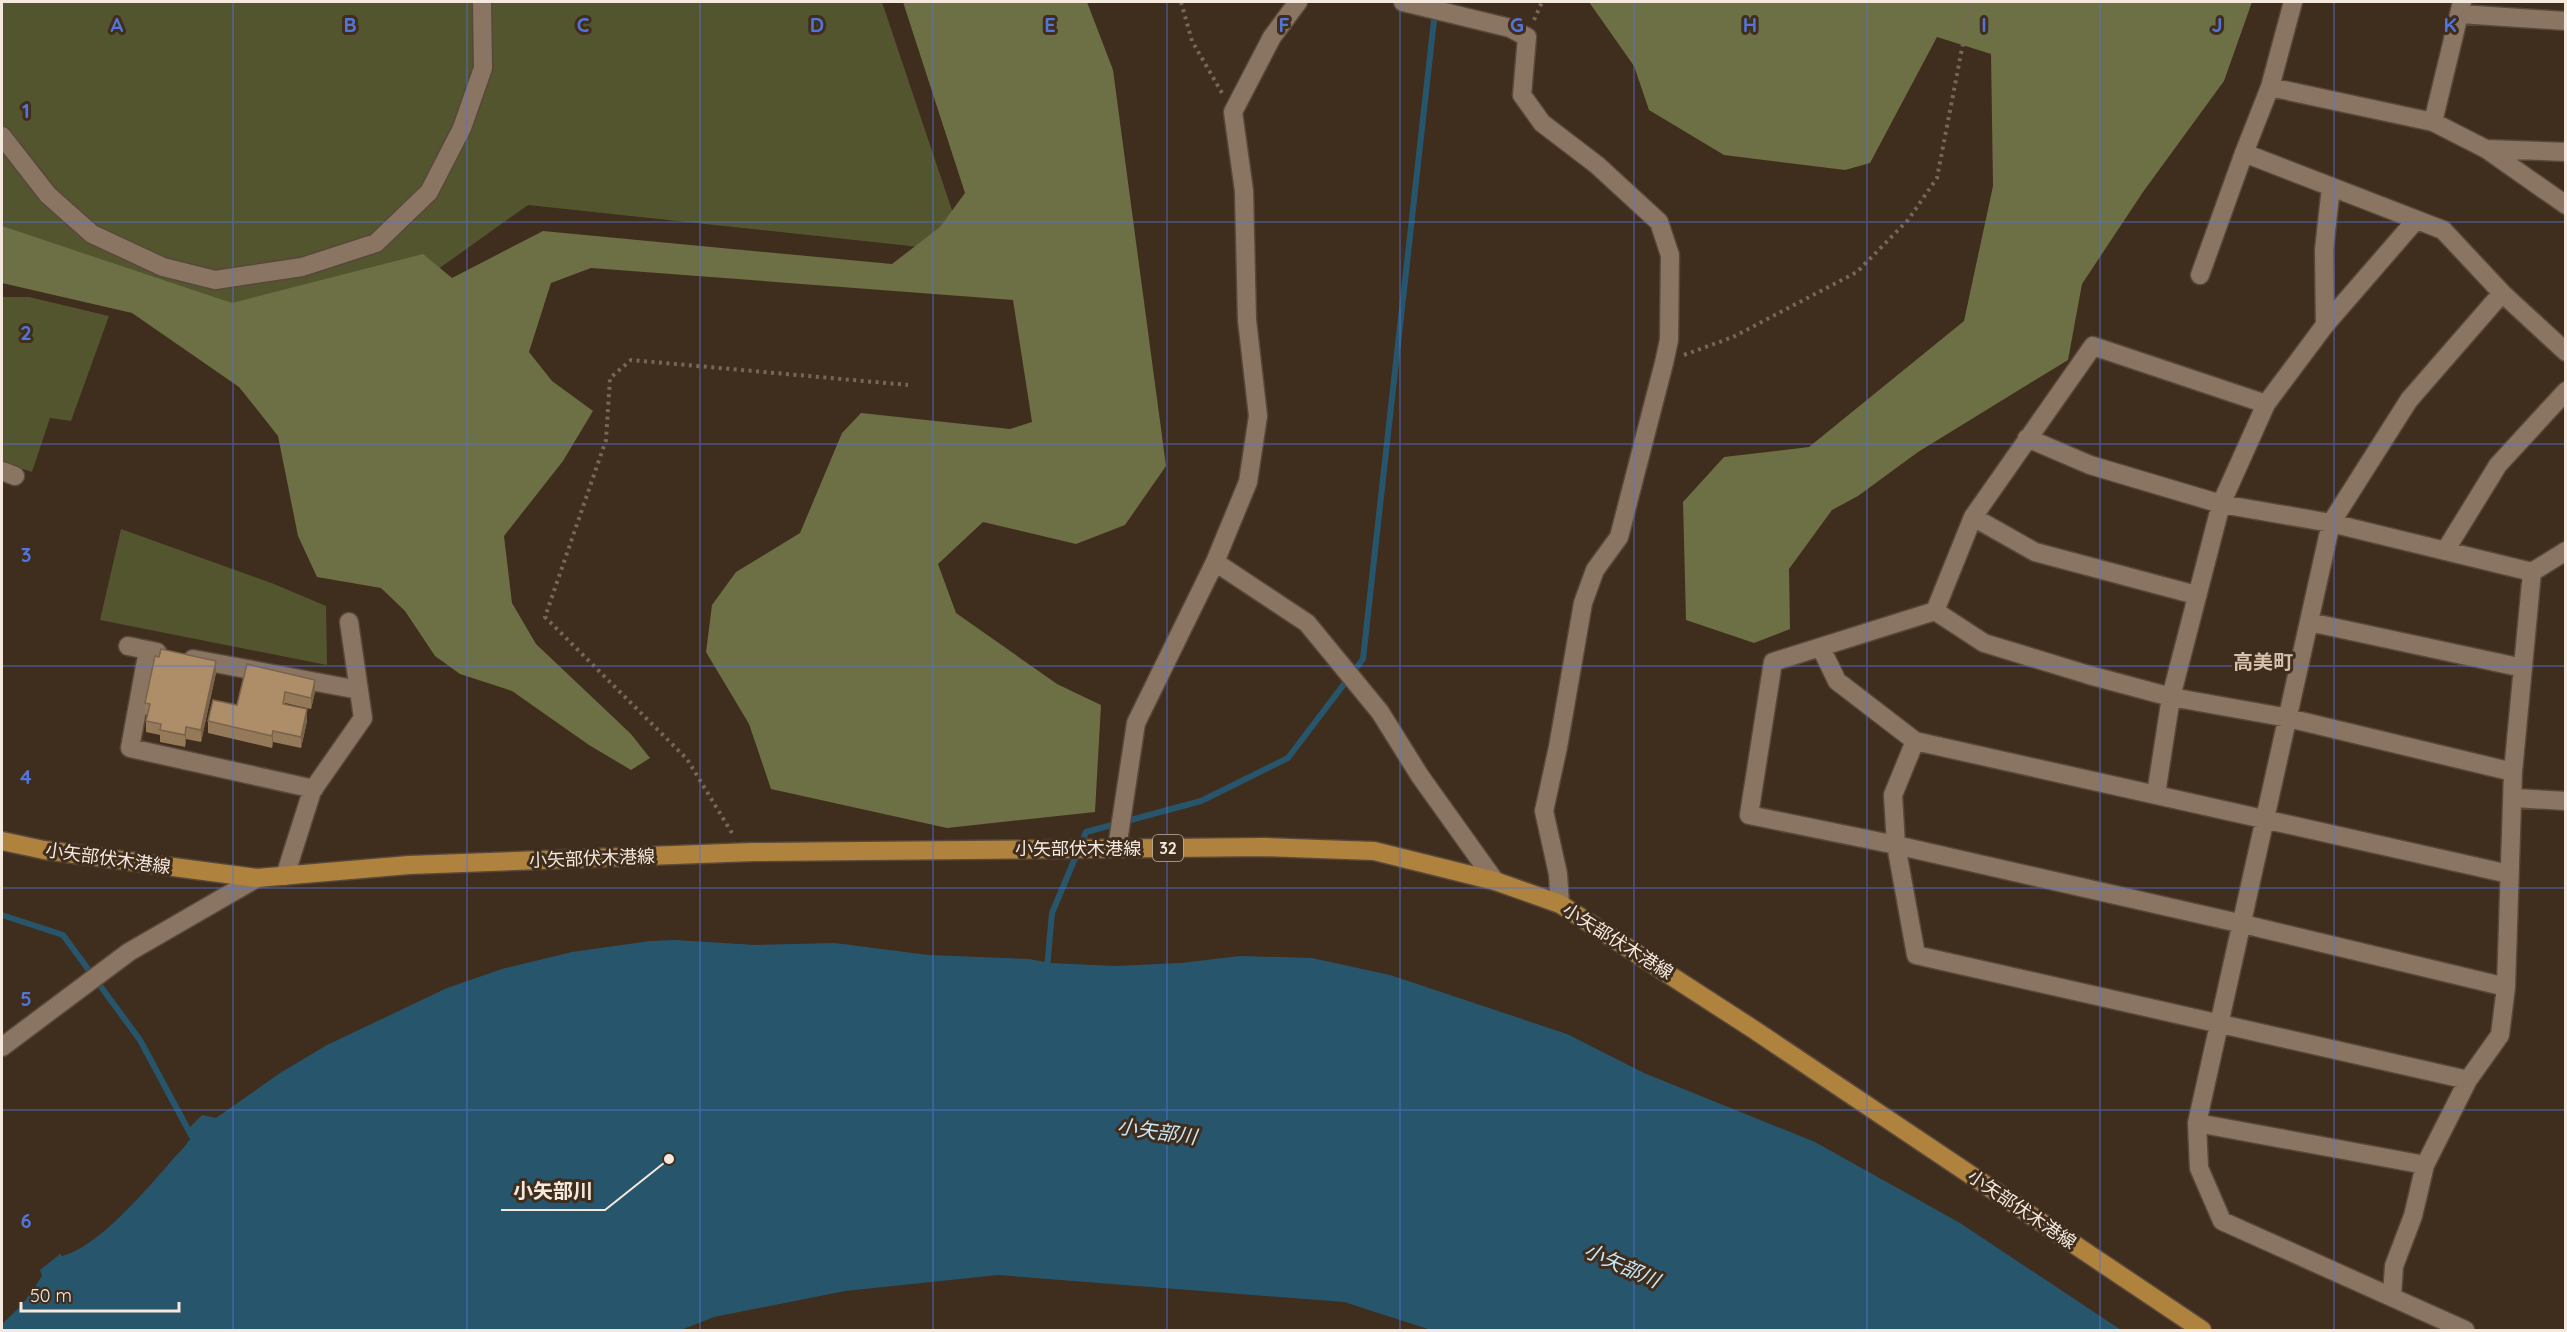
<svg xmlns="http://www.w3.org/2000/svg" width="2567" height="1332" font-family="Quicksand,'Noto Sans JP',sans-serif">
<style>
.green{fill:#53552f}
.forest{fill:#6d6f44}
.water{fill:#27566c}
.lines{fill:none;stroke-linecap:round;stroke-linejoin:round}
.stream{stroke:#27566c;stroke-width:6}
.minor-casing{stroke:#58483a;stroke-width:21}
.major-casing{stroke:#58483a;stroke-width:21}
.path{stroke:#776758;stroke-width:4;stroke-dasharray:3 4.5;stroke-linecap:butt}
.minor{stroke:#8a7563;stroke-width:18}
.major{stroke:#af823e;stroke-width:18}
.wall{fill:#957a5a}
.shaded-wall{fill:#79634a}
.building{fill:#ad8e69;stroke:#79634a;stroke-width:1.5}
.grid{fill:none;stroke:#5375da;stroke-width:1.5;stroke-opacity:0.55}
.labels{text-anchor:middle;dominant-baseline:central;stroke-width:6;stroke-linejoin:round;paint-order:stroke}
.shield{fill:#3f2d1d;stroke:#beb1a4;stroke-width:1.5}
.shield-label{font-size:16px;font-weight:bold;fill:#f5e9de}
.street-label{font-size:18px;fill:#f5e9de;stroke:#3f2d1d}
.neighbourhood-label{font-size:20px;font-weight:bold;fill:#d6bfab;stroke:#3f2d1d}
.water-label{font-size:20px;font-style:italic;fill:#c9e6f6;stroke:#3f2d1d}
.grid-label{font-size:20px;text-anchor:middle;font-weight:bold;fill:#5375da;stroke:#3f2d1d;stroke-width:6;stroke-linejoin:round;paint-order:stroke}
.leader{fill:none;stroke:#f5e9de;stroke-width:2}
.callout-dot{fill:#f5e9de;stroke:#3f2d1d;stroke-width:2}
.callout-label{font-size:20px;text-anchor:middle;font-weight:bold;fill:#f5e9de;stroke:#3f2d1d;stroke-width:6;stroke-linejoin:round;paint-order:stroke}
</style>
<rect width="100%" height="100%" fill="#3f2d1d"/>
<!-- green -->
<path class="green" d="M 2,2 L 882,2 L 966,252 L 528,205 L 378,312 L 253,328 L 2,248 Z
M 2,297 L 29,297 L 109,316 L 71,421 L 50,418 L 32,472 L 2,462 Z
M 121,529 L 274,584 L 326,606 L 327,665 L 100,620 Z"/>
<!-- forest -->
<path class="forest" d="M 903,2 L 1087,2 L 1113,70 L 1166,466 L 1125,525 L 1076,544 L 983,522 L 938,564 L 956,613 L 1057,684 L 1101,705 L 1095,812 L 947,828 L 771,789 L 749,724 L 706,652 L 712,605 L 736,572 L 800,533 L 842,433 L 861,413 L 1010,429 L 1032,422 L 1013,300 L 591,268 L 551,283 L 529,352 L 552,381 L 593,411 L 563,461 L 504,536 L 512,603 L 536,644 L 631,734 L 650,758 L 631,770 L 589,745 L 512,691 L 460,674 L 435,656 L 405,611 L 381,588 L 317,577 L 298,536 L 278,436 L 239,387 L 132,313 L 2,283 L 2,226 L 232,303 L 423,254 L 452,278 L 543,231 L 892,264 L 940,227 L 965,193 Z
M 1589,2 L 2252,2 L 2224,81 L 2143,192 L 2082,284 L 2068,360 L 1918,452 L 1858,496 L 1832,510 L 1789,569 L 1790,629 L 1754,643 L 1686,620 L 1683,502 L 1724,457 L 1809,447 L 1964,321 L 1993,186 L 1991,54 L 1937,37 L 1870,163 L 1845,170 L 1724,155 L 1649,110 L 1634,66 Z"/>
<!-- water -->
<path class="water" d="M 675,940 L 756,945 L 835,943 L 928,955 L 1029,959 L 1051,963 L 1114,966 L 1181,963 L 1240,956 L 1312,958 L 1390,975 L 1567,1034 L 1644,1073 L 1815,1142 L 1960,1223 L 2121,1330 L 1431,1330 L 1344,1302 L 998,1275 L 845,1291 L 714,1317 L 681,1330 L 2,1330 L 2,1324 L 22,1305 L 42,1276 L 40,1270 L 60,1254 L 62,1256 C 104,1245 154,1179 185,1146 L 190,1139 L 187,1130 L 202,1115 L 216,1118 L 280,1073 L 327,1045 L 447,988 L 502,969 L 572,952 L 650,941 Z"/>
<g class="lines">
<!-- stream -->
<path class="stream" d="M 2,915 L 63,935 L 140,1040 L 191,1135
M 1047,968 L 1052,913 L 1086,832 L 1201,801 L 1288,758 L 1363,659 L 1435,11"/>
<!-- minor casing -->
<g class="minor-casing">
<path id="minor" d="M 1403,2 L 1510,28 L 1527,37 L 1522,95 L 1542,123 L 1597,165 L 1659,222 L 1670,255 L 1669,340 L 1664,363 L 1619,537 L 1595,570 L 1583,603 L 1558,747 L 1544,811 L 1558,874 L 1560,904
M 2293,2 L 2270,87 L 2244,153 L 2443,230 L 2502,293 L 2566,352
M 2462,2 L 2433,122 L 2486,149 L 2566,205
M 2460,14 L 2566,21
M 2270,87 L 2433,122
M 2,136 L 48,195 L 92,234 L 163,267 L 215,280 L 302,267 L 376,243 L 429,192 L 462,128 L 483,68 L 482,2
M 2486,149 L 2566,152
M 2200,275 L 2244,153
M 2325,325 L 2324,250 L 2331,187
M 2027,438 L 2090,465 L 2221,504 L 2331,523 L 2532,572
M 2,471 L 15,476
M 1973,517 L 2035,552 L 2196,595
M 2445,551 L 2498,465 L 2566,391
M 1215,562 L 1307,623 L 1380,712 L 1420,776 L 1495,881
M 1935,611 L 1984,643 L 2089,675 L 2171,697 L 2288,718 L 2513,772
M 2309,622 L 2523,668
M 128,646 L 157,652
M 1821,648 L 1837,681 L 1915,741 L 2509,874
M 148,650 L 130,748 L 314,789
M 193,659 L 359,690
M 1915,741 L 1893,795 L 1896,845 L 1749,815 L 1773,662 L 1935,611 L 1973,517 L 2093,346 L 2266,404 L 2325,325 L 2416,220
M 2156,794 L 2171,697 L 2221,504 L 2266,404
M 2514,798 L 2566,801
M 1117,848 L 1136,723 L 1215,562 L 1248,482 L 1258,416 L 1247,320 L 1244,191 L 1233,112 L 1272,37 L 1298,2
M 285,876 L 312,791 L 363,718 L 349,622
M 2,1047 L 129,952 L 257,878
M 2468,1080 L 1916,955 L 1896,845 L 2243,924 L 2506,987
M 2197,1123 L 2425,1165
M 2392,1296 L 2394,1266 L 2413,1216 L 2425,1165 L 2468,1080 L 2500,1035 L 2506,987 L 2513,772 L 2532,572 L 2566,551
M 2465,1330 L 2222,1221 L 2199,1168 L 2197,1123 L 2331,523 L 2409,400 L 2502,293"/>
</g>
<!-- major casing -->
<g class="major-casing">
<path id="major" d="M 2,841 L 44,850 L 257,878 L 409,865 L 753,852 L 1265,847 L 1374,851 L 1495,881 L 1560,904 L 1753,1029 L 2202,1330"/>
</g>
<!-- path -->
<path class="path" d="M 1181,2 L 1192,41 L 1222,93
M 1534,20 L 1542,2
M 1684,355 L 1733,337 L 1857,272 L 1908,220 L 1937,178 L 1971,2
M 732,833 L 687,759 L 545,617 L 606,440 L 610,378 L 631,360 L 908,385"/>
<!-- minor -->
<use href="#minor" class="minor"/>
<!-- major -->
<use href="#major" class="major"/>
</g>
<!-- wall -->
<path class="wall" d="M 159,657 L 216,673 L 201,742 L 186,739 L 185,747 L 160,742 L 160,735 L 146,732 L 146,721 L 147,715 L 145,714 L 145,703 Z
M 247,664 L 315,692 L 311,709 L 285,703 L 285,704 L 307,721 L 301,748 L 273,742 L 272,748 L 208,733 L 208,721 L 237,705 Z"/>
<!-- shaded-wall -->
<path class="shaded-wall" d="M 216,661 L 216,673 L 201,742 L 201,730 Z
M 315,680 L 315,692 L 311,709 L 311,698 Z
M 307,709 L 307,721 L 301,748 L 301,737 Z
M 186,727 L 186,739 L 185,747 L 185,735 Z
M 273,731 L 273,742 L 272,748 L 272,736 Z"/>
<!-- building -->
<path class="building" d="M 161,649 L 216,661 L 201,730 L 186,727 L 185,735 L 160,730 L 161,724 L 146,721 L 150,704 L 145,703 L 155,656 L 159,657 Z
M 247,664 L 315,680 L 311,698 L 285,692 L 283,704 L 307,709 L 301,737 L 273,731 L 272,736 L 208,721 L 213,700 L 237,705 Z"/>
<!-- grid -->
<path class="grid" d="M 233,2 L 233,1330M 467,2 L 467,1330M 700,2 L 700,1330M 933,2 L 933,1330M 1167,2 L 1167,1330M 1400,2 L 1400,1330M 1634,2 L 1634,1330M 1867,2 L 1867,1330M 2100,2 L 2100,1330M 2334,2 L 2334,1330M 2,222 L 2566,222M 2,444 L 2566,444M 2,666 L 2566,666M 2,888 L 2566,888M 2,1110 L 2566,1110"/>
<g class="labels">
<!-- shield labels -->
<rect class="shield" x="1153" y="835" width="30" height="26" rx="4.5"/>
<g class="shield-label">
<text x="1168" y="848">32</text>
</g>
<!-- street labels -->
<g class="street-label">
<text x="1078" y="848">小矢部伏木港線</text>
<text transform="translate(108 858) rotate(8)">小矢部伏木港線</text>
<text transform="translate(592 858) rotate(-2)">小矢部伏木港線</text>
<text transform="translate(1618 941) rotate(32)">小矢部伏木港線</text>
<text transform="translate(2022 1209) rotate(34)">小矢部伏木港線</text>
</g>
<!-- neighbourhood labels -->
<g class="neighbourhood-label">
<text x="2263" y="661">高美町</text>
</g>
<!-- water labels -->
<g class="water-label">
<text transform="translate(1157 1131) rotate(8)">小矢部川</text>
<text transform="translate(1622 1265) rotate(24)">小矢部川</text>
</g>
</g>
<g class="grid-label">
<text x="117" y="32">A</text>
<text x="350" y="32">B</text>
<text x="583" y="32">C</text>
<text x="817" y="32">D</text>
<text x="1050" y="32">E</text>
<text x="1284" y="32">F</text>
<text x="1517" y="32">G</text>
<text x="1750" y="32">H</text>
<text x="1984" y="32">I</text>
<text x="2217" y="32">J</text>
<text x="2450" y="32">K</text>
<text x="26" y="118">1</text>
<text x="26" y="340">2</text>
<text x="26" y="562">3</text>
<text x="26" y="784">4</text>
<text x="26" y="1006">5</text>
<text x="26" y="1228">6</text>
</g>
<!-- callouts -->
<path class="leader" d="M669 1159L605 1210H501"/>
<circle class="callout-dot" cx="669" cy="1159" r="6"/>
<g class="callout-label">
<text x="553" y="1198">小矢部川</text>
</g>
<!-- border -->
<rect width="2567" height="1332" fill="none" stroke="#f5e9de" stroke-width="6"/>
<!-- scale -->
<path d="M21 1302v9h158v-9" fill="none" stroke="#f5e9de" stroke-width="3"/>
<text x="30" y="1302" font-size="18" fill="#f5e9de" stroke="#3f2d1d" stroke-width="4.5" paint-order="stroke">50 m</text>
</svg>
